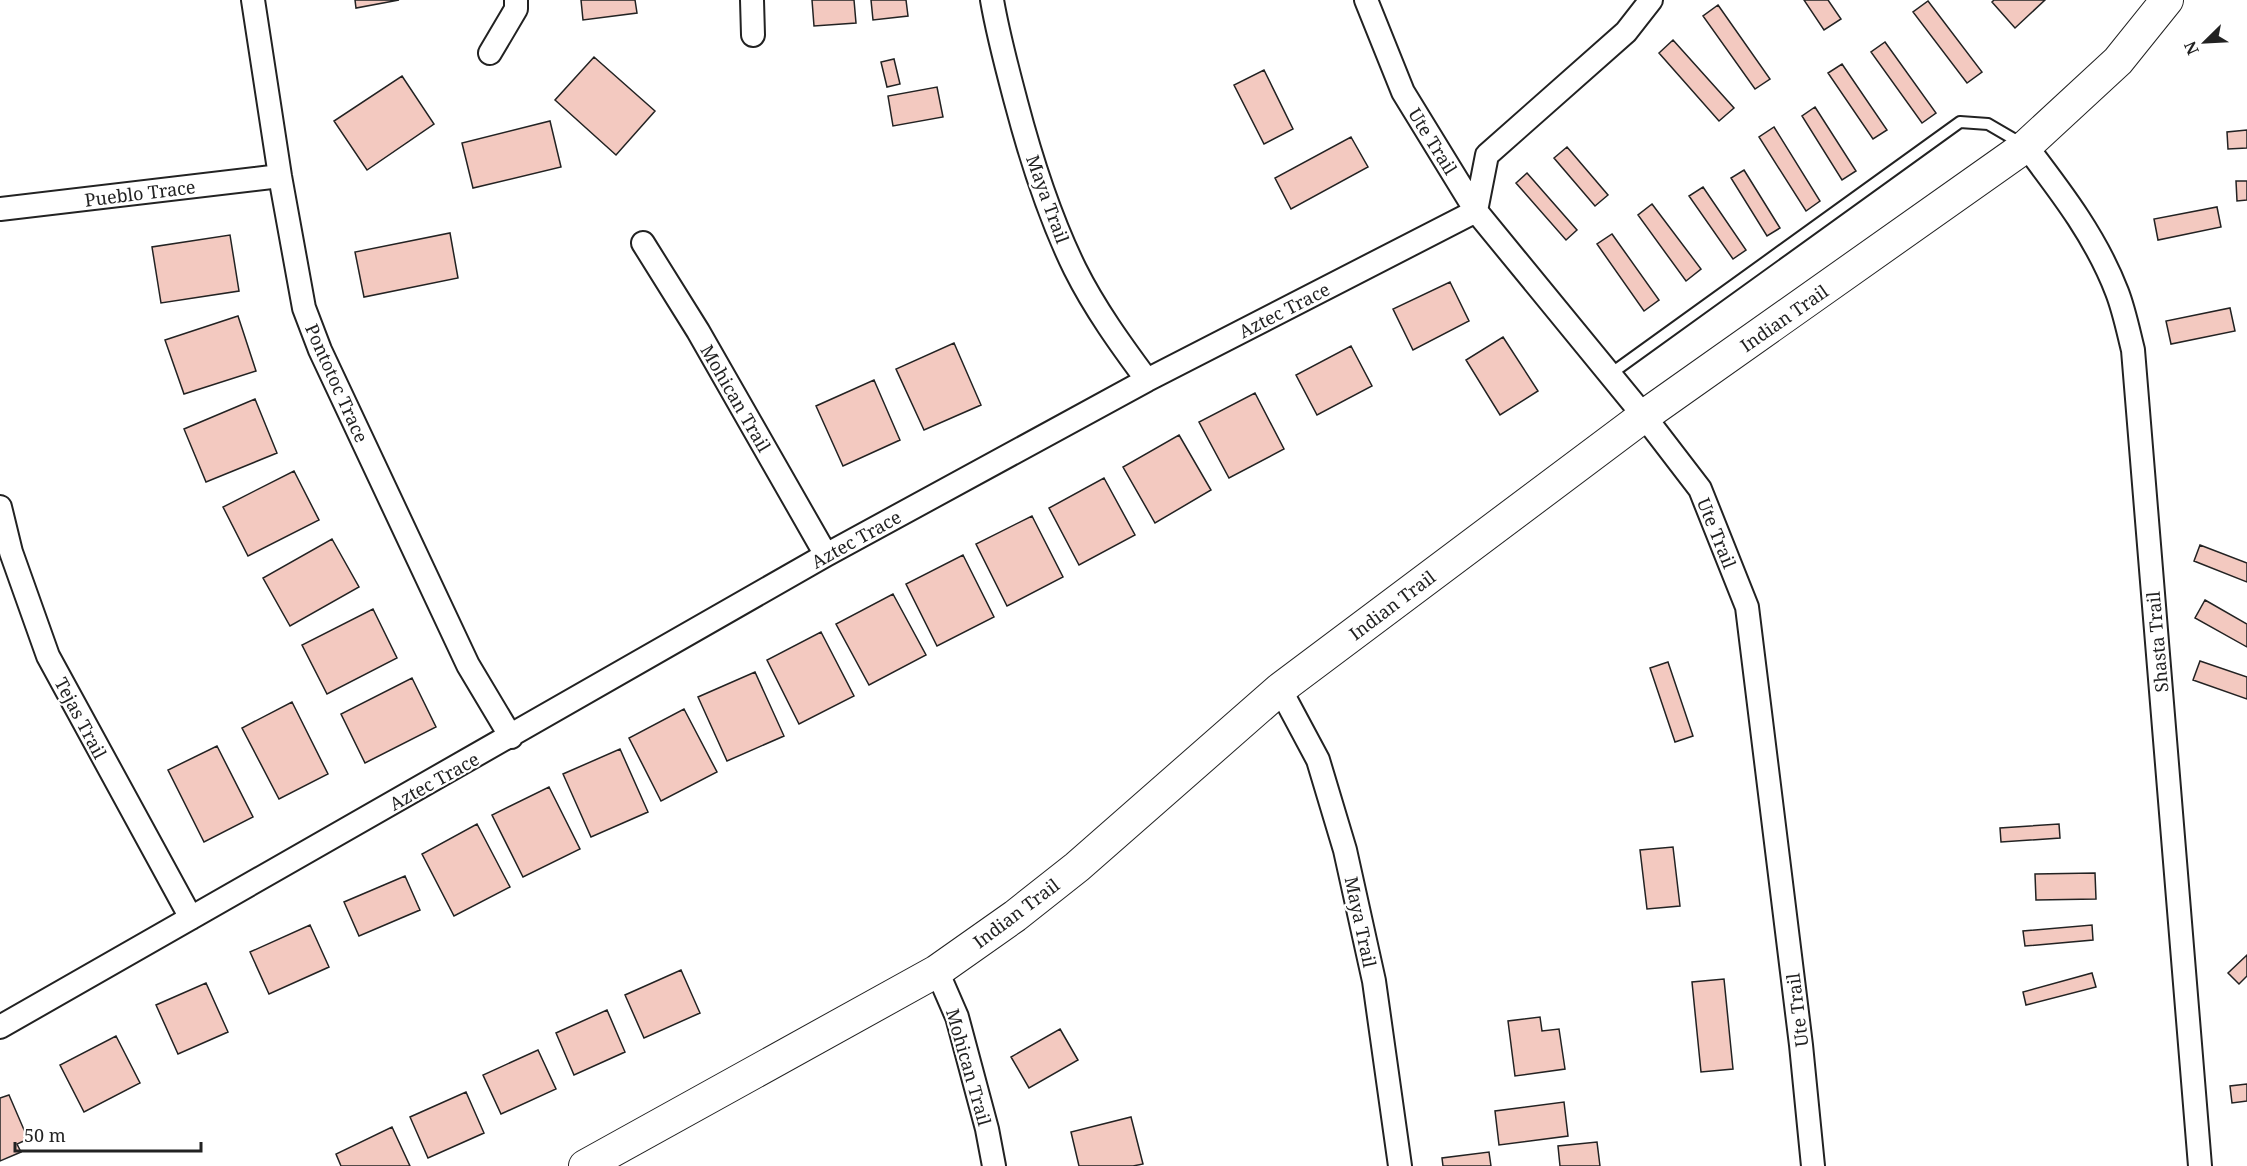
<svg xmlns="http://www.w3.org/2000/svg" width="2247" height="1166" font-family="'Noto Serif',serif">
<style>
.building{fill:#f3c9c0;stroke:#222;stroke-width:1.5}
.lines{fill:none;stroke-linecap:round;stroke-linejoin:round}
.lane-casing{stroke:#222;stroke-width:14}
.street-casing{stroke:#222;stroke-width:26}
.secondary-casing{stroke:#222;stroke-width:34}
.lane{stroke:#fff;stroke-width:10}
.street{stroke:#fff;stroke-width:22}
.secondary{stroke:#fff;stroke-width:32}
.labels{text-anchor:middle;dominant-baseline:central;stroke-width:4.5;stroke-linejoin:round;paint-order:stroke}
.street-label{font-size:18px;fill:#222;stroke:#fff}
</style>
<rect width="100%" height="100%" fill="#fff"/>
<!-- building -->
<path class="building" d="M 355,0 L 399,0 L 356,8 Z
M 581,0 L 635,0 L 637,13 L 583,20 Z
M 812,0 L 854,0 L 856,23 L 814,26 Z
M 871,0 L 906,0 L 908,16 L 873,20 Z
M 1804,0 L 1828,0 L 1841,19 L 1824,30 Z
M 1994,0 L 2045,0 L 2015,28 L 1992,2 Z
M 1928,1 L 1982,72 L 1967,83 L 1913,12 Z
M 1718,5 L 1770,79 L 1755,89 L 1703,16 Z
M 1673,40 L 1734,108 L 1719,121 L 1659,53 Z
M 1885,42 L 1936,113 L 1922,123 L 1871,52 Z
M 594,57 L 655,111 L 616,155 L 555,100 Z
M 894,59 L 900,84 L 887,87 L 881,62 Z
M 1842,64 L 1887,130 L 1873,139 L 1828,73 Z
M 1264,70 L 1293,129 L 1264,144 L 1234,85 Z
M 402,76 L 434,124 L 367,170 L 334,121 Z
M 937,87 L 943,117 L 893,126 L 888,96 Z
M 1815,107 L 1856,171 L 1842,180 L 1802,116 Z
M 550,121 L 561,167 L 473,188 L 462,143 Z
M 1774,127 L 1820,201 L 1806,211 L 1759,137 Z
M 2247,130 L 2247,148 L 2228,149 L 2227,132 Z
M 1351,137 L 1368,167 L 1291,209 L 1275,178 Z
M 1567,147 L 1608,195 L 1595,206 L 1554,158 Z
M 1744,170 L 1780,228 L 1767,236 L 1731,178 Z
M 1527,173 L 1577,230 L 1566,240 L 1516,183 Z
M 2236,181 L 2247,181 L 2247,200 L 2237,201 Z
M 1703,187 L 1746,250 L 1733,259 L 1689,196 Z
M 1652,204 L 1701,269 L 1686,281 L 1638,215 Z
M 2217,207 L 2221,227 L 2158,240 L 2154,219 Z
M 450,233 L 458,278 L 364,297 L 355,252 Z
M 1612,234 L 1659,300 L 1644,311 L 1597,244 Z
M 230,235 L 239,291 L 161,303 L 152,247 Z
M 1450,282 L 1469,321 L 1413,350 L 1393,309 Z
M 2230,308 L 2235,331 L 2171,344 L 2166,321 Z
M 238,316 L 256,371 L 184,394 L 165,340 Z
M 1503,337 L 1538,391 L 1500,415 L 1466,360 Z
M 954,343 L 981,405 L 924,430 L 896,369 Z
M 1351,346 L 1372,386 L 1317,415 L 1296,375 Z
M 874,380 L 900,440 L 843,466 L 816,406 Z
M 1255,393 L 1284,449 L 1229,478 L 1199,422 Z
M 255,399 L 277,453 L 206,482 L 184,429 Z
M 1179,435 L 1211,490 L 1155,523 L 1123,467 Z
M 294,471 L 319,520 L 248,556 L 223,507 Z
M 1104,478 L 1135,535 L 1079,565 L 1049,508 Z
M 1032,516 L 1063,577 L 1007,606 L 976,544 Z
M 332,539 L 359,587 L 290,626 L 263,578 Z
M 2200,545 L 2247,563 L 2247,582 L 2194,561 Z
M 963,555 L 994,617 L 937,646 L 906,584 Z
M 893,594 L 926,655 L 869,685 L 836,624 Z
M 2205,600 L 2247,624 L 2247,647 L 2195,618 Z
M 373,609 L 397,658 L 327,694 L 302,645 Z
M 821,632 L 854,696 L 799,724 L 767,660 Z
M 2200,661 L 2247,677 L 2247,699 L 2193,680 Z
M 1668,662 L 1693,736 L 1675,742 L 1650,668 Z
M 755,672 L 784,736 L 727,761 L 698,697 Z
M 412,678 L 436,727 L 365,763 L 341,714 Z
M 292,702 L 328,774 L 279,799 L 242,728 Z
M 684,709 L 717,772 L 661,801 L 629,738 Z
M 217,746 L 253,817 L 204,842 L 168,770 Z
M 620,749 L 648,812 L 591,837 L 563,774 Z
M 549,787 L 580,849 L 523,877 L 492,815 Z
M 477,824 L 510,887 L 454,916 L 422,854 Z
M 2059,824 L 2060,838 L 2001,842 L 2000,828 Z
M 1673,847 L 1680,906 L 1647,909 L 1640,850 Z
M 2095,873 L 2096,899 L 2036,900 L 2035,874 Z
M 405,876 L 420,910 L 359,936 L 344,902 Z
M 310,925 L 329,967 L 269,994 L 250,952 Z
M 2092,925 L 2093,940 L 2025,946 L 2023,931 Z
M 2247,955 L 2247,976 L 2239,984 L 2228,973 Z
M 681,970 L 700,1013 L 644,1038 L 625,995 Z
M 2092,973 L 2096,987 L 2026,1005 L 2023,992 Z
M 1724,979 L 1733,1069 L 1701,1072 L 1692,982 Z
M 206,983 L 228,1032 L 178,1054 L 156,1005 Z
M 607,1010 L 625,1052 L 574,1075 L 556,1033 Z
M 1540,1017 L 1542,1031 L 1559,1029 L 1565,1069 L 1515,1076 L 1508,1021 Z
M 1060,1029 L 1078,1060 L 1029,1088 L 1011,1057 Z
M 116,1036 L 140,1083 L 84,1112 L 60,1065 Z
M 538,1050 L 556,1089 L 501,1114 L 483,1075 Z
M 2247,1084 L 2247,1101 L 2232,1103 L 2230,1086 Z
M 466,1092 L 484,1133 L 428,1158 L 410,1117 Z
M 9,1095 L 28,1139 L 17,1144 L 21,1152 L 0,1161 L 0,1098 Z
M 1564,1102 L 1568,1136 L 1499,1145 L 1495,1111 Z
M 1131,1117 L 1143,1164 L 1133,1166 L 1079,1166 L 1071,1132 Z
M 392,1127 L 410,1166 L 341,1166 L 336,1154 Z
M 1597,1142 L 1600,1166 L 1560,1166 L 1558,1146 Z
M 1489,1152 L 1491,1166 L 1443,1166 L 1442,1158 Z"/>
<g class="lines">
<!-- lane casing -->
<g class="lane-casing">
<path id="lane" d="M 1609,375 L 1960,122 L 1988,124 L 2024,145"/>
</g>
<!-- street casing -->
<g class="street-casing">
<path id="street" d="M 253,0 L 280,176 L 304,308 L 320,350 L 468,665 L 511,737
M 752,0 L 753,35
M 992,0 C 998,35 1007,68 1016,102 C 1031,159 1049,216 1075,269 C 1095,309 1121,345 1147,380
M 1366,0 L 1403,92 L 1476,211 L 1644,416 L 1700,489 L 1747,607 L 1801,1045 L 1813,1166
M 490,53 L 516,9 L 516,0
M 2026,146 C 2061,192 2096,237 2117,292 C 2124,310 2128,330 2133,350 L 2200,1166
M 0,209 L 280,176
M 643,243 L 698,331 L 826,555
M 0,507 L 11,552 L 48,656 L 191,918
M 1280,689 L 1318,760 L 1345,850 L 1374,981 L 1400,1166
M 937,971 L 957,1017 L 987,1129 L 994,1166
M 0,1027 L 826,555 L 1147,380 L 1476,211 L 1487,155 L 1626,32 L 1651,0"/>
</g>
<!-- secondary casing -->
<g class="secondary-casing">
<path id="secondary" d="M 585,1166 L 937,971 L 1015,916 L 1077,867 L 1280,689 L 1644,416 L 2026,146 L 2118,61 L 2167,0"/>
</g>
<!-- lane -->
<use href="#lane" class="lane"/>
<!-- street -->
<use href="#street" class="street"/>
<!-- secondary -->
<use href="#secondary" class="secondary"/>
</g>
<g class="labels">
<!-- street labels -->
<g class="street-label">
<text transform="translate(1433 141) rotate(58)">Ute Trail</text>
<text transform="translate(140 193) rotate(-7)">Pueblo Trace</text>
<text transform="translate(1048 199) rotate(70)">Maya Trail</text>
<text transform="translate(1284 310) rotate(-27)">Aztec Trace</text>
<text transform="translate(1784 318) rotate(-35)">Indian Trail</text>
<text transform="translate(337 383) rotate(66)">Pontotoc Trace</text>
<text transform="translate(736 398) rotate(60)">Mohican Trail</text>
<text transform="translate(1717 533) rotate(68)">Ute Trail</text>
<text transform="translate(856 539) rotate(-29)">Aztec Trace</text>
<text transform="translate(1392 605) rotate(-37)">Indian Trail</text>
<text transform="translate(2157 642) rotate(-95)">Shasta Trail</text>
<text transform="translate(81 718) rotate(62)">Tejas Trail</text>
<text transform="translate(434 781) rotate(-29)">Aztec Trace</text>
<text transform="translate(1016 913) rotate(-37)">Indian Trail</text>
<text transform="translate(1361 922) rotate(78)">Maya Trail</text>
<text transform="translate(1797 1010) rotate(-97)">Ute Trail</text>
<text transform="translate(969 1067) rotate(74)">Mohican Trail</text>
</g>
</g>
<!-- north arrow -->
<g transform="translate(2205 42) rotate(246)" stroke="#ffffff" stroke-width="4.5" paint-order="stroke">
<path d="M0-4.5L10 22L0 15L-10 22Z" fill="#222222"/>
<text y="-9" font-size="16" font-weight="bold" text-anchor="middle" fill="#222222">N</text>
</g>
<!-- scale -->
<path d="M15 1142v9h186v-9" fill="none" stroke="#222222" stroke-width="3"/>
<text x="24" y="1142" font-size="18" fill="#222222" stroke="#ffffff" stroke-width="4.5" paint-order="stroke">50 m</text>
</svg>
